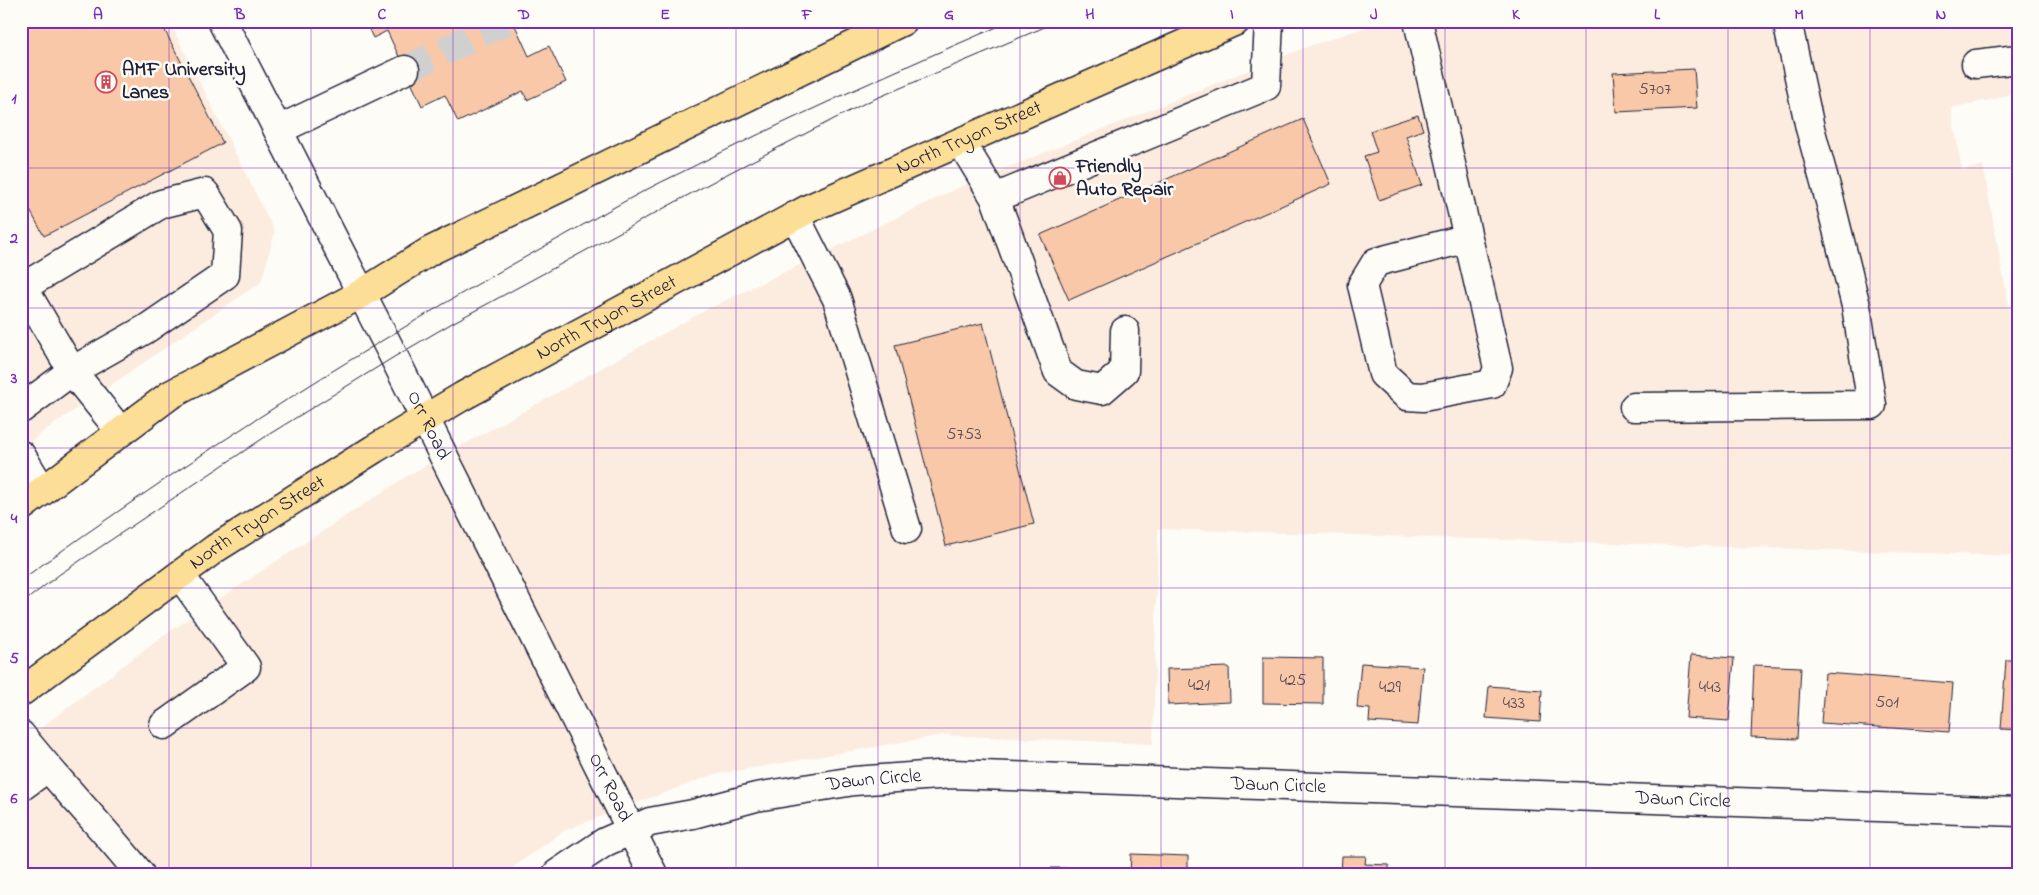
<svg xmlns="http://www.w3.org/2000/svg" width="2039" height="895" font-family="'Indie Flower',sans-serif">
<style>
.built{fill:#fcecdf}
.building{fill:#f8c8a8;stroke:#22223b}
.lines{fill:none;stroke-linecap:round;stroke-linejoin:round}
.minor-tunnel{stroke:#d1d0d1;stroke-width:28;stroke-dasharray:28 14;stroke-linecap:butt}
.minor-casing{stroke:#22223b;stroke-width:31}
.major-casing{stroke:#22223b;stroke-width:31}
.minor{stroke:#fdfcf7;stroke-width:28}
.major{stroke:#fdde96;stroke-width:28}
.tram{stroke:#22223b;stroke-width:1}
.grid{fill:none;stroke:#7b2cbf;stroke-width:1;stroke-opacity:0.55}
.labels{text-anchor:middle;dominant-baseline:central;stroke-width:5;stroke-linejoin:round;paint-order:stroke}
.number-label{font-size:18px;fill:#584c56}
.poi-label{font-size:20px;font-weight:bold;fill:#22223b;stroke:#fdfcf7;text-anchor:start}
.street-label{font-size:20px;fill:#22223b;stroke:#fdfcf7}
.neatline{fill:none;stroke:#7b2cbf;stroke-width:2}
.grid-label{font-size:16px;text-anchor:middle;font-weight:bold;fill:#7b2cbf}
</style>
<rect width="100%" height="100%" fill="#fdfcf7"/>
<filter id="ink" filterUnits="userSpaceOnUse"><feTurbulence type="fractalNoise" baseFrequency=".02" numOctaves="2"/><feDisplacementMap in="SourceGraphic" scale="10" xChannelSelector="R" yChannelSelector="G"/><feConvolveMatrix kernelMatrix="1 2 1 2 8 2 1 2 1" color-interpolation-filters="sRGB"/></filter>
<g filter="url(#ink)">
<!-- built -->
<path class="built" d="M 21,21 L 169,21 L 275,232 L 261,282 L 47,429 L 21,449 Z
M 1384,21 L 2018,21 L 2018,94 L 1951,108 L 1962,170 L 1983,166 L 2018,356 L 2018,556 L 1158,529 L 1153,744 L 943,735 L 712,775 L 565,830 L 504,874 L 21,874 L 21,743 L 164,635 L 407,476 L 708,309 L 960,187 L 1306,47 Z"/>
<!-- building -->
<path class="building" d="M 21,21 L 160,21 L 223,143 L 44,236 L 21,194 Z
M 365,21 L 513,21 L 529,56 L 549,46 L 566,82 L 527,100 L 523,91 L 458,122 L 445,95 L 422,106 L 387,31 L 373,38 Z
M 1694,69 L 1697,108 L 1616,112 L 1613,73 Z
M 1418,115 L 1423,130 L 1406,136 L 1422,185 L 1379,200 L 1364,156 L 1377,152 L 1370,131 Z
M 1303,119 L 1331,184 L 1069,300 L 1040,235 Z
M 983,323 L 1034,524 L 946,546 L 895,345 Z
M 1691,655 L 1734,658 L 1729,721 L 1686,718 Z
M 1263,657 L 1323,658 L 1323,704 L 1263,703 Z
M 2006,660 L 2018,660 L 2018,730 L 2001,729 Z
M 1361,663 L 1423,667 L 1418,725 L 1369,722 L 1370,709 L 1357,708 Z
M 1754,665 L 1801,667 L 1797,739 L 1751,737 Z
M 1229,667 L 1230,702 L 1168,705 L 1167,669 Z
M 1825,673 L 1953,683 L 1949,732 L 1821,723 Z
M 1489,686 L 1542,690 L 1540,722 L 1486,718 Z
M 1131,854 L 1188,856 L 1188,874 L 1130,874 Z
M 1342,856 L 1366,856 L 1365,864 L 1389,865 L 1389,874 L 1341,874 Z
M 1051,868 L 1102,868 L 1102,874 L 1051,874 Z
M 1232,868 L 1271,871 L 1271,874 L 1231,874 Z
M 1427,871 L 1479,872 L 1479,874 L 1427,874 Z"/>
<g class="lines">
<!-- minor-tunnel -->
<path class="minor-tunnel" d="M 405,70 L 506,21"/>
<!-- minor casing -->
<g class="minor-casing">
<g id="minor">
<path id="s1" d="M 222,21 L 394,357 L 653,874"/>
<path d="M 1418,21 L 1498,368 L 1492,384 L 1423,397 L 1407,396 L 1383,374 L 1362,285 L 1376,262 L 1468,238"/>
<path d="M 1976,64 L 2018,59"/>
<path d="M 278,130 L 405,70"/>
<path d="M 961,142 L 995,198 L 1266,86 L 1269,21"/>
<path d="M 995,198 L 1058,372 L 1076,385 L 1102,390 L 1124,371 L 1125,331"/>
<path d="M 795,216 L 837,299 L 907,529"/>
<path d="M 21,283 L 23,287 L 161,204 L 205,193 L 228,231 L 225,275 L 146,329 L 72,371 L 21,409"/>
<path d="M 23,287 L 72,371 L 121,432"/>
<path d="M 1634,407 L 1872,405 L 1856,306 L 1831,205 L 1810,128 L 1787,21"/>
<path d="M 21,455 L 43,491"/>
<path d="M 164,725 L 246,667 L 180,575"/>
<path d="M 21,735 C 59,783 102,826 140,874"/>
<path d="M 21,787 L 47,768"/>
<path id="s2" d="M 557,874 L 605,842 L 650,822 L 693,814 L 756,797 L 854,781 L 952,774 L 2018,812"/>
</g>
</g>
<!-- major casing -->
<g class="major-casing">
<g id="major">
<path d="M 21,507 L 170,395 L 361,294 L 430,251 L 903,21"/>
<path id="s3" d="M 21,692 L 216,548 L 374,449 L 463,396 L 810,208 L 1236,21"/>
</g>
</g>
<!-- minor -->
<use href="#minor" class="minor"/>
<!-- major -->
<use href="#major" class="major"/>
<!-- tram -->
<path class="tram" d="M 21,580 C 190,458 365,346 547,245 C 591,221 633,195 678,174 C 787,119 899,69 1011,21
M 21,604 L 60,574 L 268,435 L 394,357 L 454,322 L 727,174 L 865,103 L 1059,21"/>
</g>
</g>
<!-- grid -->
<path class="grid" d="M 169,21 L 169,874M 311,21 L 311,874M 453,21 L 453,874M 594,21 L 594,874M 736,21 L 736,874M 878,21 L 878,874M 1020,21 L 1020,874M 1161,21 L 1161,874M 1303,21 L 1303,874M 1445,21 L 1445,874M 1586,21 L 1586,874M 1728,21 L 1728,874M 1870,21 L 1870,874M 21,168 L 2018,168M 21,308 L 2018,308M 21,448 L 2018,448M 21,588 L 2018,588M 21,728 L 2018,728"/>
<!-- icons -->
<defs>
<g id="building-ring" transform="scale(1.125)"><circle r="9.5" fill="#fdfcf7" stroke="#d1495b" stroke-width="1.5"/><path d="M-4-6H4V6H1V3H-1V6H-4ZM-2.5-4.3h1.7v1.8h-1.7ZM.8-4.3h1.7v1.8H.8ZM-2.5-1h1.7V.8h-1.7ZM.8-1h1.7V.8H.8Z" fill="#d1495b"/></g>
<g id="shop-ring" transform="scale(1.125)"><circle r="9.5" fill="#fdfcf7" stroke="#d1495b" stroke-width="1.5"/><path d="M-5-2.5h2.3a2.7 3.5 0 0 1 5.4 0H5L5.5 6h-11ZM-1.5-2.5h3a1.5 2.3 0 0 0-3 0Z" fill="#d1495b"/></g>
</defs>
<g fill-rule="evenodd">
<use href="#building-ring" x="106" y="82"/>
<use href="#shop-ring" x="1060" y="178"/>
</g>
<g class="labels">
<!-- number labels -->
<g class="number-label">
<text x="1655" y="90">5707</text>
<text x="964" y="435">5753</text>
<text x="1293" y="681">425</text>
<text x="1199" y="686">421</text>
<text x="1390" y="688">429</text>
<text x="1710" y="688">443</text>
<text x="1887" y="703">501</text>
<text x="1514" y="704">433</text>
</g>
<!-- poi labels -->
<g class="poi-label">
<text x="122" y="70">AMF University<tspan x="122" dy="23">Lanes</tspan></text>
<text x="1076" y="167">Friendly<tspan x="1076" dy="23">Auto Repair</tspan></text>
</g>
<!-- street labels -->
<g class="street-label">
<text stroke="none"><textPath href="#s3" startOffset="1101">North Tryon Street</textPath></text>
<text stroke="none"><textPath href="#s3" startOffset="696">North Tryon Street</textPath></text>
<text stroke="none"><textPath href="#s1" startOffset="454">Orr Road</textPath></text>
<text stroke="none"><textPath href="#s3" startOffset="291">North Tryon Street</textPath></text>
<text stroke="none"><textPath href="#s2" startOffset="335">Dawn Circle</textPath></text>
<text stroke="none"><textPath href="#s1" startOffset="859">Orr Road</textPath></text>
<text stroke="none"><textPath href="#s2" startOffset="740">Dawn Circle</textPath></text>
<text stroke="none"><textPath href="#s2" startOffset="1145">Dawn Circle</textPath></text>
</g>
</g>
<!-- margin -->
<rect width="2039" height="895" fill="none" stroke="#fdfcf7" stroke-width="55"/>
<rect x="28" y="28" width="1984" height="840" class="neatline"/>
<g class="grid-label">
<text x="98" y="19">A</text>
<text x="240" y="19">B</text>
<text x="382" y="19">C</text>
<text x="524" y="19">D</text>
<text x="665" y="19">E</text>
<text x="807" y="19">F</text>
<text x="949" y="19">G</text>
<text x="1090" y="19">H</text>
<text x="1232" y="19">I</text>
<text x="1374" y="19">J</text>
<text x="1516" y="19">K</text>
<text x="1657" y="19">L</text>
<text x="1799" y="19">M</text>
<text x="1941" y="19">N</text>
<text x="14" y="103">1</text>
<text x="14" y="243">2</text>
<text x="14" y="383">3</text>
<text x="14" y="523">4</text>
<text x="14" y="663">5</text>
<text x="14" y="803">6</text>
</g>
</svg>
